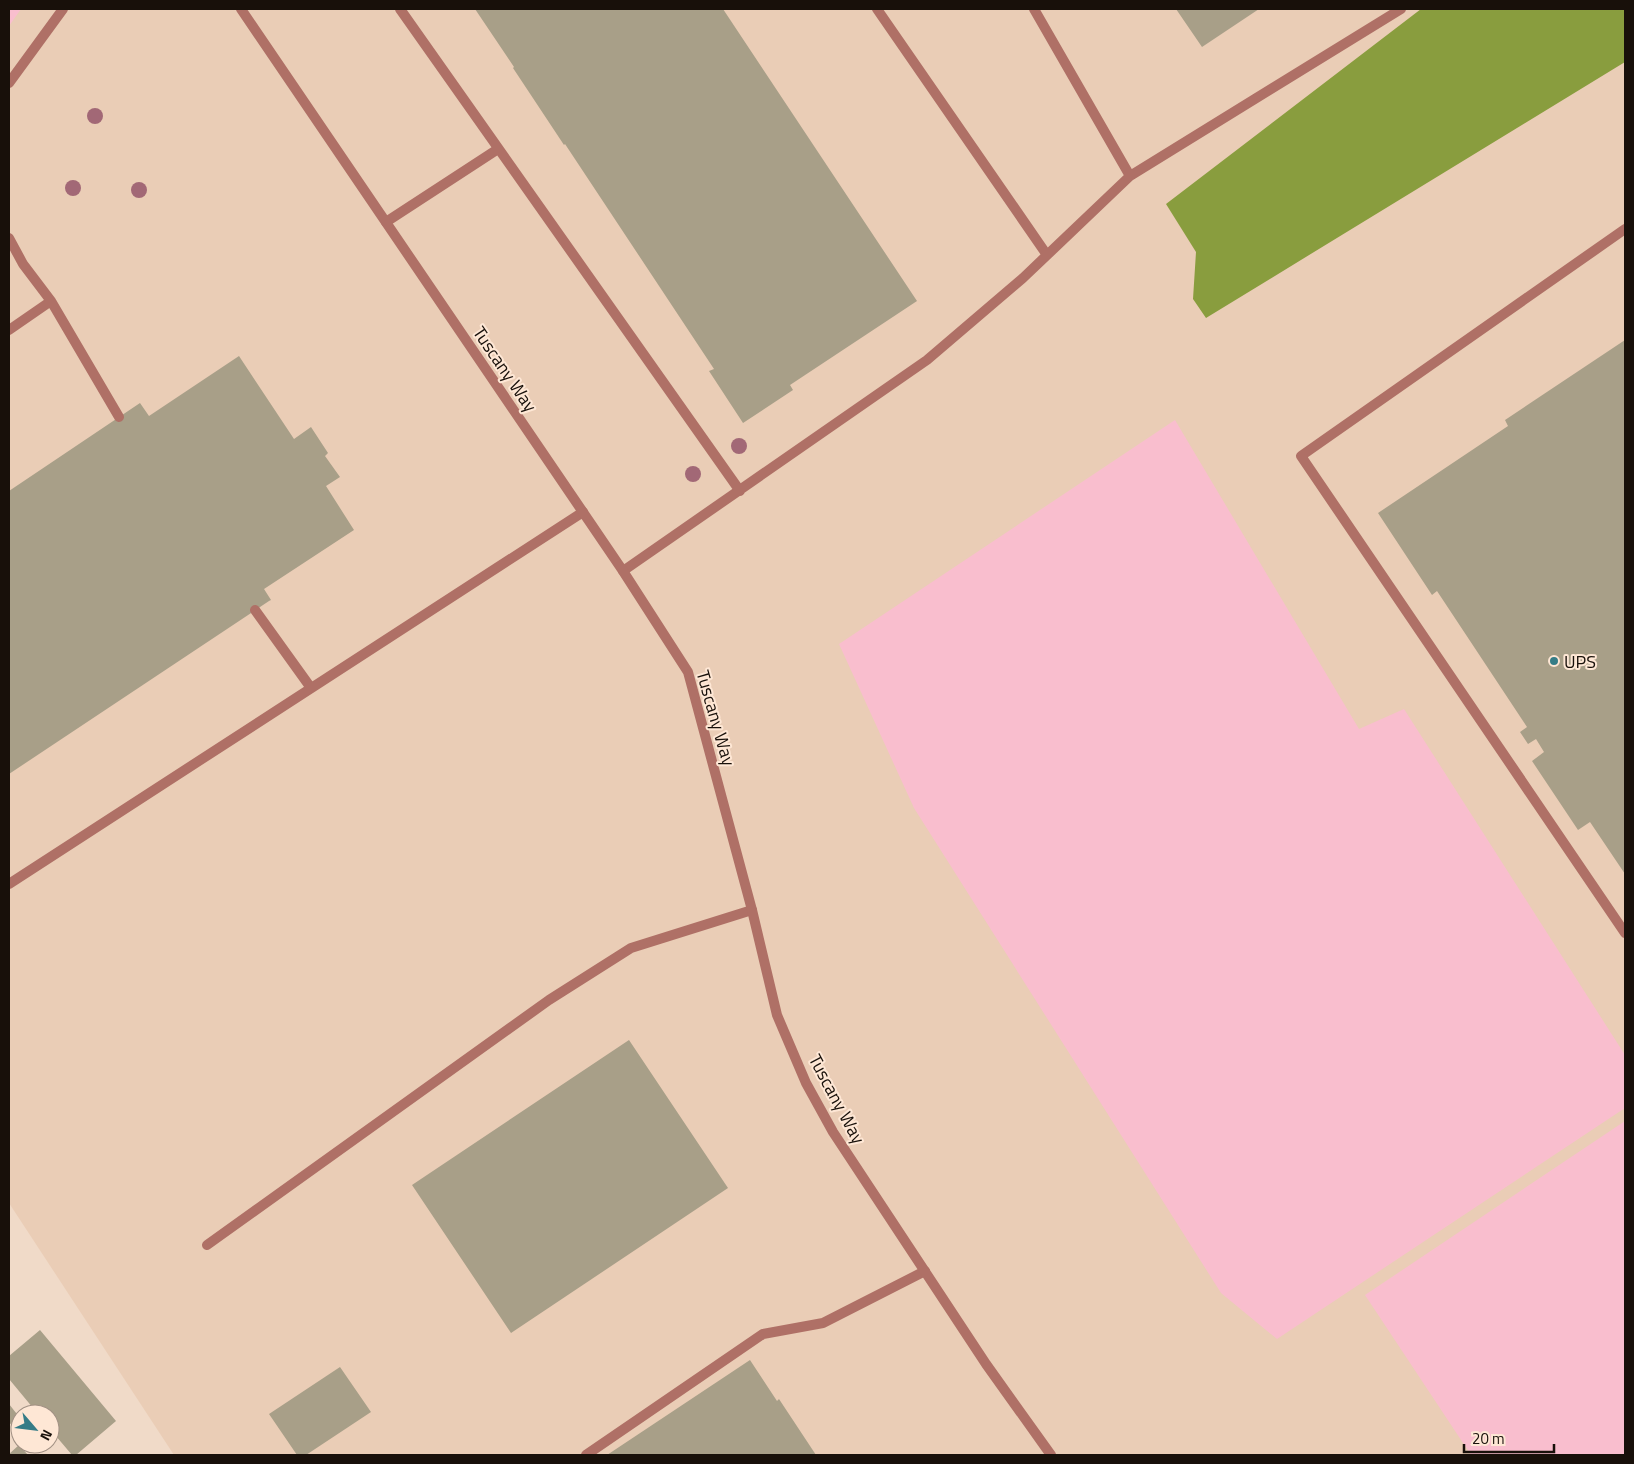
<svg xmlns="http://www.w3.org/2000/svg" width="1634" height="1464" font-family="'Titillium Web',sans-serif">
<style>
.built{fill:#eacdb6}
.green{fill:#f9bece}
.water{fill:#899d3e}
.building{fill:#a89f88}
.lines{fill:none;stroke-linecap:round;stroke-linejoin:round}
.service{stroke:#af7066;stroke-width:10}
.tertiary{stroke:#af7066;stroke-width:10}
.tree{fill:#a26876}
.poi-dot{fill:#357c87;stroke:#fee7d5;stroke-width:2}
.labels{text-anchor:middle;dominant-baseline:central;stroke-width:4;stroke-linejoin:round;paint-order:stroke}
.street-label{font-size:18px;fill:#18100a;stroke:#fee7d5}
.poi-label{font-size:18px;fill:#18100a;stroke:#fee7d5;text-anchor:start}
</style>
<rect width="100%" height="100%" fill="#f0dac8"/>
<!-- built -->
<path class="built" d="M 9,9 L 1625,9 L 1625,1455 L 174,1455 L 9,1203 Z"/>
<!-- green -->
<path class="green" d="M 9,9 L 21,9 L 9,26 Z
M 1175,420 L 1359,729 L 1404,709 L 1625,1055 L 1625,1108 L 1277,1339 L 1221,1293 L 914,808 L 839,644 Z
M 1625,1121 L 1625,1455 L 1471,1455 L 1365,1295 Z"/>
<!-- water -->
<path class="water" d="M 1421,9 L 1625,9 L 1625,62 L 1206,318 L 1193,299 L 1196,252 L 1166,204 Z"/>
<!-- building -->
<path class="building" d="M 475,9 L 723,9 L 917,301 L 790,385 L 793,390 L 743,423 L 709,371 L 714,369 L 565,144 L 564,145 L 513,68 L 514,67 Z
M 1176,9 L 1259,9 L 1202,47 Z
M 1625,340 L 1625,874 L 1590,822 L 1578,830 L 1532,761 L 1544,752 L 1536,739 L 1528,744 L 1520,732 L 1527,727 L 1437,591 L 1432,595 L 1378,513 L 1508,426 L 1505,420 Z
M 239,356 L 294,439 L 311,427 L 328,453 L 325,456 L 340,477 L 326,486 L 354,530 L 264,589 L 271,600 L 269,601 L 9,774 L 9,491 L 140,403 L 149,416 Z
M 629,1040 L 728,1188 L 511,1333 L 412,1185 Z
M 40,1330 L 116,1421 L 76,1455 L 72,1455 L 50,1429 L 50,1414 L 38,1414 L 9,1379 L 9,1356 Z
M 750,1360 L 777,1401 L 779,1399 L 816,1455 L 607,1455 Z
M 340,1367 L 371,1412 L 306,1455 L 297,1455 L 269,1414 Z
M 9,1404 L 20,1418 L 20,1429 L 17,1432 L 9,1422 Z
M 19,1445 L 28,1455 L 9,1455 L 9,1454 Z"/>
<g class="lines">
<!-- service -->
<path class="service" d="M 400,9 L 740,491
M 877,9 L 1047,255
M 1034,9 L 1130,176 L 1401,9
M 9,83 L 63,9
M 386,222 L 498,149
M 1625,229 L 1301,456 L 1625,933
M 9,238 L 23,264 L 51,301 L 119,417
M 9,330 L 51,301
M 623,571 L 927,360 L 1023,278 L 1130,176
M 255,610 L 311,688
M 9,884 L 583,512
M 207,1245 L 549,1000 L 631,948 L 752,910
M 586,1455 L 763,1334 L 823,1323 L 925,1271"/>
<!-- tertiary -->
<path class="tertiary" d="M 241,9 L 623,571 L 688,672 L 752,910 L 777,1015 L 806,1083 L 833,1132 L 986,1364 L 1051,1455"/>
</g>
<!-- trees -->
<g class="tree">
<circle cx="95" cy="116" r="8"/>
<circle cx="73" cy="188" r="8"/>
<circle cx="139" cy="190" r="8"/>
<circle cx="739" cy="446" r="8"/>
<circle cx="693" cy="474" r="8"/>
</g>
<!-- markers -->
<circle class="poi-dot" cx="1554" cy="661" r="5"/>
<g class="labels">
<!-- street labels -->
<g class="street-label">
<text transform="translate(505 369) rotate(56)">Tuscany Way</text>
<text transform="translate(716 718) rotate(74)">Tuscany Way</text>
<text transform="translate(837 1099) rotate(62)">Tuscany Way</text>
</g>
<!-- poi labels -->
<g class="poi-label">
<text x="1564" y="661">UPS</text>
</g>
</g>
<!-- border -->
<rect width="1634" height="1464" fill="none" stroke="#18100a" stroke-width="20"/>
<!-- north arrow -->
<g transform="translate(35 1429) rotate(118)"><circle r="24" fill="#fee7d5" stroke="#a29184"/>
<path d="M0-4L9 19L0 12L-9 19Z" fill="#357c87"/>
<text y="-8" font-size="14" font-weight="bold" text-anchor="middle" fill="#18100a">N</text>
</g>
<!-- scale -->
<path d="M1464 1444v8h90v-8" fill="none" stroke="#18100a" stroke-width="2.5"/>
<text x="1472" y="1444" font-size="15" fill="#18100a" stroke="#fee7d5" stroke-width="4" paint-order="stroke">20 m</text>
</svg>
